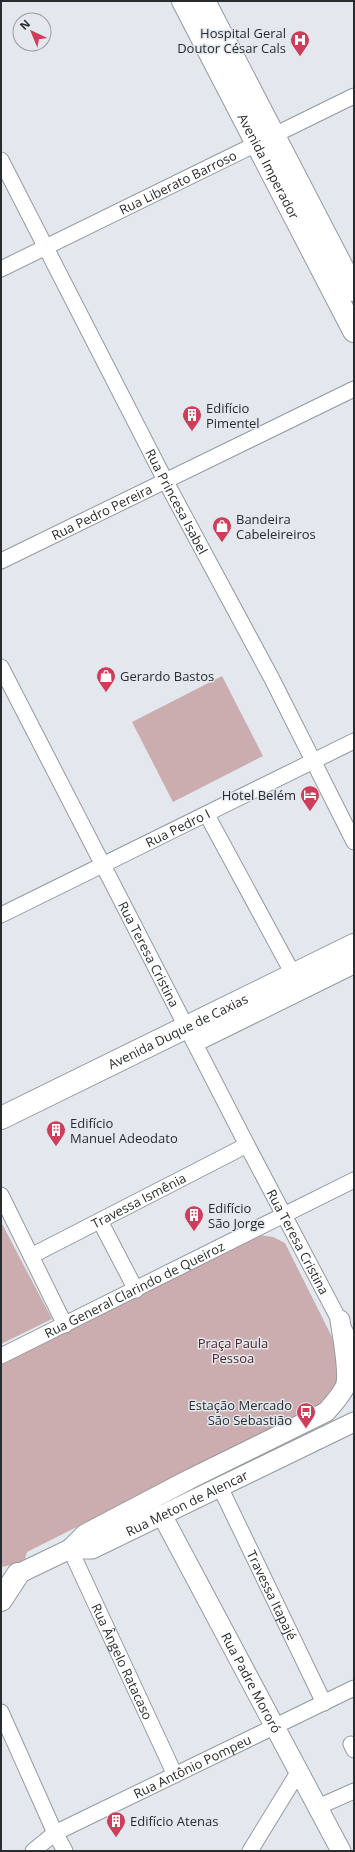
<svg xmlns="http://www.w3.org/2000/svg" width="355" height="1852" font-family="'Open Sans',sans-serif">
<style>
.green{fill:#cbadaf}
.lines{fill:none;stroke-linecap:round;stroke-linejoin:round}
.minor-casing{stroke:#959aa0;stroke-width:17}
.tertiary-casing{stroke:#959aa0;stroke-width:21}
.primary-casing{stroke:#959aa0;stroke-width:24}
.minor{stroke:#fff;stroke-width:15}
.tertiary{stroke:#fff;stroke-width:19}
.primary{stroke:#fff;stroke-width:22}
.labels{text-anchor:middle;dominant-baseline:central;stroke-width:3;stroke-linejoin:round;paint-order:stroke}
.poi-label{font-size:13px;fill:#292c2e;stroke:#e2e8ee;text-anchor:start}
.street-label{font-size:13px;fill:#292c2e;stroke:#e2e8ee}
.park-label{font-size:13px;fill:#53242a;stroke:#e2e8ee}
</style>
<rect width="100%" height="100%" fill="#e2e8ee"/>
<!-- green -->
<path class="green" d="M 222,676 L 263,756 L 173,802 L 132,722 Z
M 1,1222 L 52,1319 L 1,1344 Z
M 260,1235 L 273,1237 L 285,1243 L 340,1353 L 342,1361 L 332,1399 L 27,1552 L 25,1559 L 16,1564 L 1,1567 L 1,1365 Z"/>
<g class="lines">
<!-- minor casing -->
<g class="minor-casing">
<g id="minor">
<path id="s1" d="M 1,160 L 166,482 L 272,679 L 354,842"/>
<path id="s2" d="M 1,269 L 354,96"/>
<path id="s3" d="M 1,561 L 354,389"/>
<path id="s4" d="M 1,667 L 247,1145 L 354,1348"/>
<path d="M 207,815 L 293,974"/>
<path id="s5" d="M 1,915 L 354,741"/>
<path d="M 1,1195 L 65,1325"/>
<path d="M 100,1221 L 136,1290"/>
<path id="s6" d="M 31,1256 L 247,1145"/>
<path id="s7" d="M 1,1356 L 354,1180"/>
<path id="s8" d="M 220,1487 L 324,1703"/>
<path id="s9" d="M 70,1549 L 175,1775"/>
<path d="M 1,1712 L 55,1833 L 65,1851"/>
<path d="M 351,1744 L 354,1750"/>
<path d="M 318,1807 L 354,1791"/>
<path id="s10" d="M 33,1851 L 55,1833 L 354,1688"/>
<path d="M 250,1851 L 299,1771"/>
</g>
</g>
<!-- tertiary casing -->
<g class="tertiary-casing">
<g id="tertiary">
<path id="s11" d="M 162,1515 L 341,1851"/>
<path d="M 70,1549 L 85,1534 L 190,1479 L 326,1412 C 333,1404 340,1397 345,1387 C 350,1374 342,1335 340,1320"/>
<path id="s12" d="M 18,1574 L 70,1549 L 92,1549 L 354,1422"/>
</g>
</g>
<!-- primary casing -->
<g class="primary-casing">
<g id="primary">
<path id="s13" d="M 183,1 L 354,331"/>
<path d="M 204,1 L 354,290"/>
<path d="M 202,1037 L 354,962"/>
<path id="s14" d="M 1,1118 L 354,945"/>
<path d="M 1,1600 L 18,1574"/>
</g>
</g>
<!-- minor -->
<use href="#minor" class="minor"/>
<!-- tertiary -->
<use href="#tertiary" class="tertiary"/>
<!-- primary -->
<use href="#primary" class="primary"/>
</g>
<!-- icons -->
<defs>
<g id="hospital-pin" transform="scale(1)"><path d="M0 17L-7.5 6A9.5 9.5 0 1 1 7.5 6Z" fill="#ce3e5b" stroke="#e2e8ee"/><path d="M-5-5h3v3.5h4V-5h3V5h-3V1.5h-4V5h-3Z" fill="#fff"/></g>
<g id="building-pin" transform="scale(1)"><path d="M0 17L-7.5 6A9.5 9.5 0 1 1 7.5 6Z" fill="#ce3e5b" stroke="#e2e8ee"/><path d="M-4-6H4V6H1V3H-1V6H-4ZM-2.5-4.3h1.7v1.8h-1.7ZM.8-4.3h1.7v1.8H.8ZM-2.5-1h1.7V.8h-1.7ZM.8-1h1.7V.8H.8Z" fill="#fff"/></g>
<g id="shop-pin" transform="scale(1)"><path d="M0 17L-7.5 6A9.5 9.5 0 1 1 7.5 6Z" fill="#ce3e5b" stroke="#e2e8ee"/><path d="M-5-2.5h2.3a2.7 3.5 0 0 1 5.4 0H5L5.5 6h-11ZM-1.5-2.5h3a1.5 2.3 0 0 0-3 0Z" fill="#fff"/></g>
<g id="hotel-pin" transform="scale(1)"><path d="M0 17L-7.5 6A9.5 9.5 0 1 1 7.5 6Z" fill="#ce3e5b" stroke="#e2e8ee"/><path d="M-6-4.5h1.5V1H6V5H4.5V3h-9V5H-6ZM-4 0a1.8 1.8 0 1 1 3.6 0ZM.5 0V-2.5h3Q6-2.5 6 0Z" fill="#fff"/></g>
<g id="bus-pin" transform="scale(1)"><path d="M0 17L-7.5 6A9.5 9.5 0 1 1 7.5 6Z" fill="#ce3e5b" stroke="#e2e8ee"/><path d="M-5-6H5V4H4V6H2V4H-2V6H-4V4H-5ZM-3.5-4V0h7V-4ZM-3.5 1.2v1.5H-2V1.2ZM2 1.2v1.5H3.5V1.2Z" fill="#fff"/></g>
</defs>
<g fill-rule="evenodd">
<use href="#hospital-pin" x="300" y="40"/>
<use href="#building-pin" x="192" y="415"/>
<use href="#shop-pin" x="222" y="526"/>
<use href="#shop-pin" x="106" y="676"/>
<use href="#hotel-pin" x="310" y="795"/>
<use href="#building-pin" x="56" y="1130"/>
<use href="#building-pin" x="194" y="1215"/>
<use href="#bus-pin" x="306" y="1412"/>
<use href="#building-pin" x="116" y="1821"/>
</g>
<g class="labels">
<!-- poi labels -->
<g class="poi-label">
<text x="286" y="33" text-anchor="end">Hospital Geral<tspan x="286" dy="15">Doutor César Cals</tspan></text>
<text x="206" y="408">Edifício<tspan x="206" dy="15">Pimentel</tspan></text>
<text x="236" y="519">Bandeira<tspan x="236" dy="15">Cabeleireiros</tspan></text>
<text x="120" y="676">Gerardo Bastos</text>
<text x="296" y="795" text-anchor="end">Hotel Belém</text>
<text x="70" y="1123">Edifício<tspan x="70" dy="15">Manuel Adeodato</tspan></text>
<text x="208" y="1208">Edifício<tspan x="208" dy="15">São Jorge</tspan></text>
<text x="292" y="1405" text-anchor="end">Estação Mercado<tspan x="292" dy="15">São Sebastião</tspan></text>
<text x="130" y="1821">Edifício Atenas</text>
</g>
<!-- street labels -->
<g class="street-label">
<text stroke="none"><textPath href="#s13" startOffset="186">Avenida Imperador</textPath></text>
<text stroke="none"><textPath href="#s2" startOffset="197">Rua Liberato Barroso</textPath></text>
<text stroke="none"><textPath href="#s1" startOffset="384">Rua Princesa Isabel</textPath></text>
<text stroke="none"><textPath href="#s3" startOffset="112">Rua Pedro Pereira</textPath></text>
<text stroke="none"><textPath href="#s5" startOffset="197">Rua Pedro I</textPath></text>
<text stroke="none"><textPath href="#s4" startOffset="323">Rua Teresa Cristina</textPath></text>
<text stroke="none"><textPath href="#s14" startOffset="197">Avenida Duque de Caxias</textPath></text>
<text stroke="none"><textPath href="#s6" startOffset="121">Travessa Ismênia</textPath></text>
<text stroke="none"><textPath href="#s4" startOffset="647">Rua Teresa Cristina</textPath></text>
<text stroke="none"><textPath href="#s7" startOffset="149">Rua General Clarindo de Queiroz</textPath></text>
<text stroke="none"><textPath href="#s12" startOffset="185">Rua Meton de Alencar</textPath></text>
<text stroke="none"><textPath href="#s8" startOffset="120">Travessa Itapajé</textPath></text>
<text stroke="none"><textPath href="#s9" startOffset="124">Rua Ângelo Ratacaso</textPath></text>
<text stroke="none"><textPath href="#s11" startOffset="190">Rua Padre Mororó</textPath></text>
<text stroke="none"><textPath href="#s10" startOffset="181">Rua Antônio Pompeu</textPath></text>
</g>
<!-- park labels -->
<g class="park-label">
<text x="233" y="1343">Praça Paula<tspan x="233" dy="15">Pessoa</tspan></text>
</g>
</g>
<!-- border -->
<rect width="355" height="1852" fill="none" stroke="#292c2e" stroke-width="4"/>
<!-- north arrow -->
<g transform="translate(32 32) rotate(316)"><circle r="19" fill="#e2e8ee" stroke="#989da1"/>
<path d="M0-3L7 15L0 10L-7 15Z" fill="#ce3e5b"/>
<text y="-6" font-size="11" font-weight="bold" text-anchor="middle" fill="#292c2e">N</text>
</g>
</svg>
